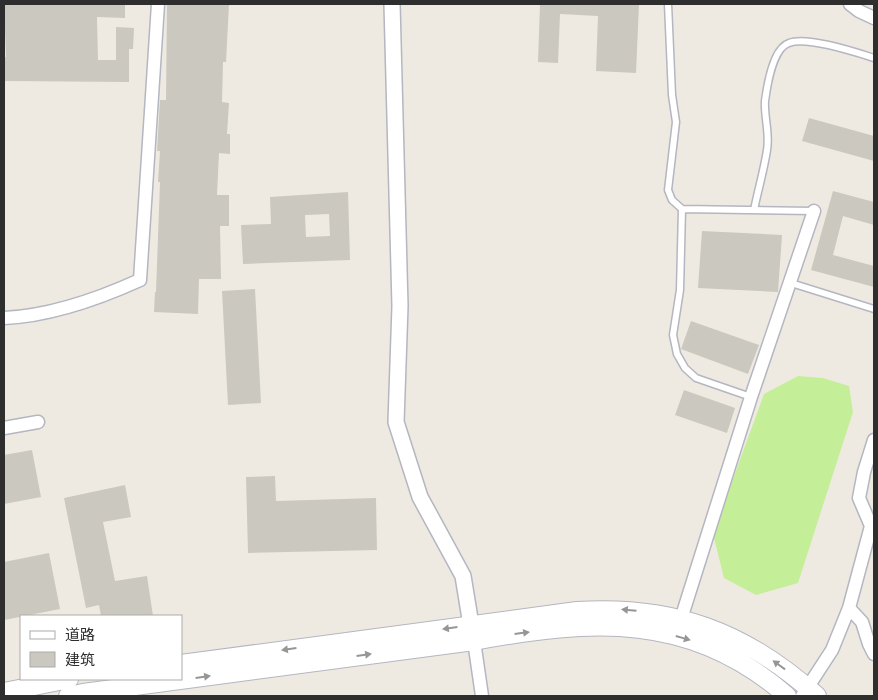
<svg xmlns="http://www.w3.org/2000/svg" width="878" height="700" font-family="'Nunito Sans','Noto Sans SC',sans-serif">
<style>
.pitch{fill:#c5ee98}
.building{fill:#cbc8bf;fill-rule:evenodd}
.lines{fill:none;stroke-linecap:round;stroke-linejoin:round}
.service-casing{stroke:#b4b6c1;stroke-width:9}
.minor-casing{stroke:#b4b6c1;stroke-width:15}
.tertiary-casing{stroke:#b4b6c1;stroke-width:18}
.secondary-casing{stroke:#b4b6c1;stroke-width:20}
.service{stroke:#fff;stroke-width:6}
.minor{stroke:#fff;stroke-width:12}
.tertiary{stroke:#fff;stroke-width:15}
.secondary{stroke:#fff;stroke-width:18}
.oneway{fill:#969696}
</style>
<rect width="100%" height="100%" fill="#efeae1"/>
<!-- pitch -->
<path class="pitch" d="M 798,376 L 823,378 L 849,386 L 853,412 L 798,583 L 756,595 L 724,578 L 713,534 L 764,394 Z"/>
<!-- building -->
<path class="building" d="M 4,4 L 125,4 L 125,18 L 97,17 L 98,60 L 116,60 L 116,27 L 134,28 L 133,49 L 129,49 L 129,82 L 4,81 L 4,57 L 6,57 Z
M 167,4 L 229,4 L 226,62 L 223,62 L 222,102 L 229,103 L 227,134 L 230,134 L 230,154 L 219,153 L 217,195 L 229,195 L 229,226 L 220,226 L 221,279 L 199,279 L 198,314 L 154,312 L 155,292 L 156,292 L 160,182 L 158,182 L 160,151 L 157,151 L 160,100 L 166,100 Z
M 540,4 L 639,4 L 636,73 L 596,71 L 598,16 L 560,14 L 558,63 L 538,62 Z
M 809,118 L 874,136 L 874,161 L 802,141 Z
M 833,191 L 874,202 L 874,225 L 843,216 L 833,255 L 874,266 L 874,287 L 811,270 Z
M 348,192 L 350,260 L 243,264 L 241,225 L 271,224 L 270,197 ZM 329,214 L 330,236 L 306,237 L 305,215 Z
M 702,231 L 782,235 L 778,292 L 698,288 Z
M 255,289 L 261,403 L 228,405 L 222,291 Z
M 691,321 L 759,345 L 748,374 L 681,349 Z
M 684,390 L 735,408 L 727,433 L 675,415 Z
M 32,450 L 41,497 L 4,504 L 4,455 Z
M 275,476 L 276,501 L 376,498 L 377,550 L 248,553 L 246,477 Z
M 125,485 L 131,517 L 103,522 L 115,581 L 147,576 L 153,616 L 101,616 L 99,605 L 86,608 L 64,498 Z
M 49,553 L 60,609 L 4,620 L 4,562 Z"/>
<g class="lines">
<!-- service casing -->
<g class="service-casing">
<path id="service" d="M 668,4 L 672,95 L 676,122 L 668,190 L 672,200 L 682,209
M 754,210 C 758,190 764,170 767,150 C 770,134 764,117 765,101 C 767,86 773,48 789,43 C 807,36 855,52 874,58
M 791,283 L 874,309
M 751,397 L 696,378 L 685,368 L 677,354 L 673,335 L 680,290 L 682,209 L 814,211"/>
</g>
<!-- minor casing -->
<g class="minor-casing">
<path id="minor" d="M 850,4 L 859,11 L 874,18
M 4,318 C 50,316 98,299 140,280 L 158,4
M 4,428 L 38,422
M 849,608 L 862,622 L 869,644 L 874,654
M 681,619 L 751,397 L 814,211
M 474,641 L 482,696
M 802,696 L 832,650 L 849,608 L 871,526 L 859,498 L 864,472 L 874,440"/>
</g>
<!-- tertiary casing -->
<g class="tertiary-casing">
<path id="tertiary" d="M 392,4 L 400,306 L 396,422 L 420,497 L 463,576 L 473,637"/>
</g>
<!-- secondary casing -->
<g class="secondary-casing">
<path id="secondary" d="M 181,664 L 577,611 C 673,605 745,631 817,696
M 4,692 L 69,679
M 68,696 L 83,693 L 474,641 C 591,619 692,612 787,696"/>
</g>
<!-- service -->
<use href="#service" class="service"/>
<!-- minor -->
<use href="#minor" class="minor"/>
<!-- tertiary -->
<use href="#tertiary" class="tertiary"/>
<!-- secondary -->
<use href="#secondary" class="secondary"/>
</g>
<!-- one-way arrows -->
<defs><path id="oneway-solid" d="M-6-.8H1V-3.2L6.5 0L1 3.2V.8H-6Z" transform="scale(1.25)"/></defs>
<g class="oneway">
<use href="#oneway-solid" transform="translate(629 610) rotate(-175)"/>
<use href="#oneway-solid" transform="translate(450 628) rotate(172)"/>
<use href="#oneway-solid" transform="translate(522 633) rotate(-7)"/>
<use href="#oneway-solid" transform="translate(683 638) rotate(16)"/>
<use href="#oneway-solid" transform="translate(289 649) rotate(172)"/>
<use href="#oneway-solid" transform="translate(364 655) rotate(-8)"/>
<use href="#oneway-solid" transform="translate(779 665) rotate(-144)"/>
<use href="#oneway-solid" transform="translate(203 677) rotate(-8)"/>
</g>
<!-- border -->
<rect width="878" height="700" fill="none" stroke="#2e2e2e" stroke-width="10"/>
<!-- legend -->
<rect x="20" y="615" width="162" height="65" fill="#ffffff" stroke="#ababab"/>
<rect x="30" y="631" width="25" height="8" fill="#ffffff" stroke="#ababab"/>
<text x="65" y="640" font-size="15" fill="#2e2e2e">道路</text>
<rect x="30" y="652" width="25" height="15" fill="#cbc8bf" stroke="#ababab"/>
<text x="65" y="665" font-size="15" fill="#2e2e2e">建筑</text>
</svg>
